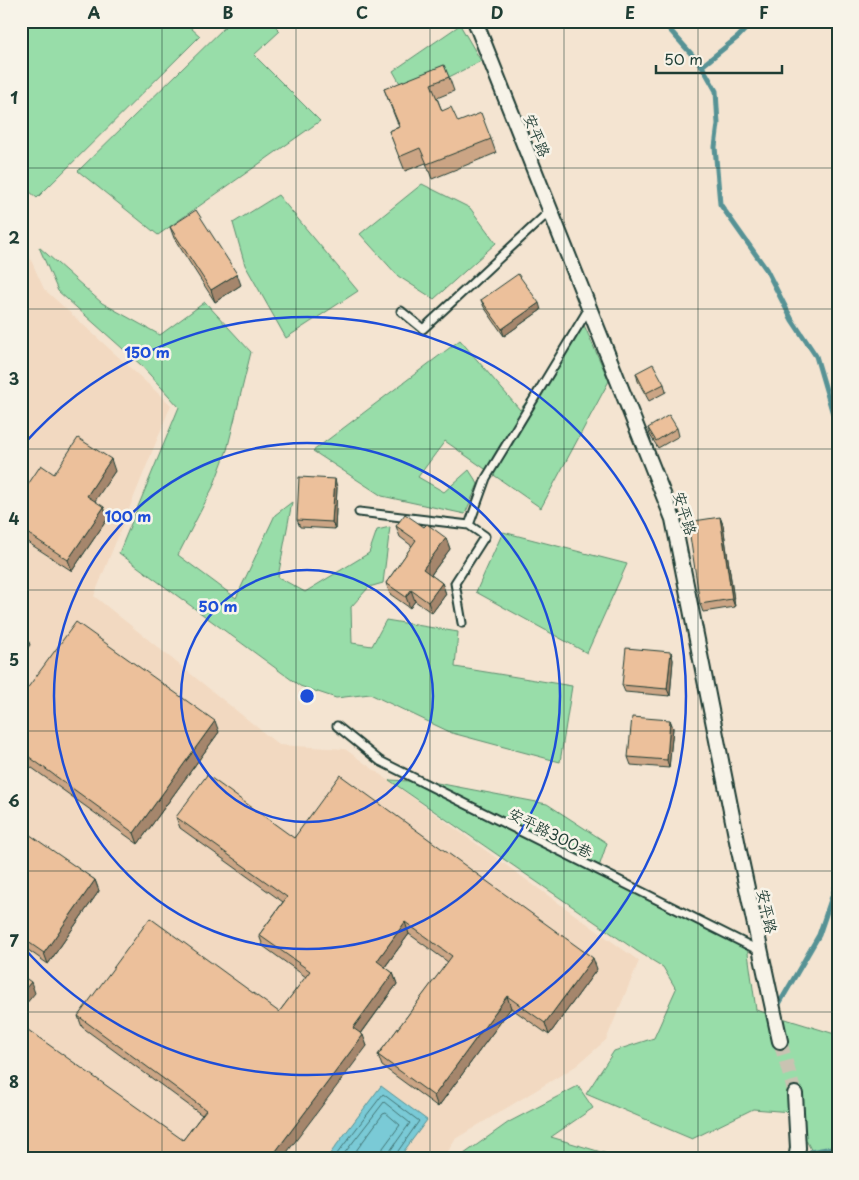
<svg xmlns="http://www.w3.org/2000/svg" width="859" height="1180" font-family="'Playpen Sans','LXGW WenKai TC',sans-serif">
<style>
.built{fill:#f2d9c1}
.green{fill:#98dda9;stroke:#5c8d6e}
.water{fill:#7acad6;stroke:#569295}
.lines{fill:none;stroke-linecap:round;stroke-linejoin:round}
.shore{stroke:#437575;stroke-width:1}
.stream{stroke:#569295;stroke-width:5}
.street-tunnel{stroke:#c9c3b2;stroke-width:14;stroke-dasharray:14 7;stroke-linecap:butt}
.lane-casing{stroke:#1f3d34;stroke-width:11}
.street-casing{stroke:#1f3d34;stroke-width:18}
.lane{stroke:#f7f3e8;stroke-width:7}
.street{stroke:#f7f3e8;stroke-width:14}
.wall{fill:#cba585;stroke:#1f3d34}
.shaded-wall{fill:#a5866c;stroke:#1f3d34}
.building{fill:#ecc09b;stroke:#1f3d34}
.grid{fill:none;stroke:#1f3d34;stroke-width:1;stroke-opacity:0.55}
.ring{fill:none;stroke:#1d4ed8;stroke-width:2.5}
.labels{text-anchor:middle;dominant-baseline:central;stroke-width:5;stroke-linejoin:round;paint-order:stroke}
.street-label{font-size:15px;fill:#1f3d34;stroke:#f7f3e8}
.centre{fill:#1d4ed8;stroke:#f7f3e8;stroke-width:2.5}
.ring-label{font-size:15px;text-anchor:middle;font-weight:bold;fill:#1d4ed8;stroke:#f7f3e8;stroke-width:5;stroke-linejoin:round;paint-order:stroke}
.neatline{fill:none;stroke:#1f3d34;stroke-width:2}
.grid-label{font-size:16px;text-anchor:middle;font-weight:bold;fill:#1f3d34}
</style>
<rect width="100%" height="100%" fill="#f4e4d1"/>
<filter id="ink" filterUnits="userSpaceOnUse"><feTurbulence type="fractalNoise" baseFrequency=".02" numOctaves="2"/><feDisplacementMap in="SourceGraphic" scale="10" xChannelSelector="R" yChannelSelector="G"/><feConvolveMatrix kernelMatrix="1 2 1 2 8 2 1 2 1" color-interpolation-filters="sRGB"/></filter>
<g filter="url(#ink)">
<!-- built -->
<path class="built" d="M 21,238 L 44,289 L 171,405 L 94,596 L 279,745 L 345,749 L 639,961 L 606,1040 L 576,1066 L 455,1139 L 444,1159 L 21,1159 Z"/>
<!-- green -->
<path class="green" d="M 21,21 L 183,21 L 200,36 L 37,198 L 21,184 L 21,60 L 24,49 L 21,46 Z
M 231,21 L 270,21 L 280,31 L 254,55 L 320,121 L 158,235 L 78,171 Z
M 460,25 L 481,61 L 447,78 L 406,94 L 393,71 Z
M 422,184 L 470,208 L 496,243 L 434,299 L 398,276 L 360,234 Z
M 278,195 L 358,291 L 286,338 L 245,265 L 233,223 Z
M 39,247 L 102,303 L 160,335 L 205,302 L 251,352 L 227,450 L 213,487 L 178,555 L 236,598 L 275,515 L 292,502 L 278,577 L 305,592 L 369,553 L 377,530 L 390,527 L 383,583 L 369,587 L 351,607 L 352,643 L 372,646 L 386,620 L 458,632 L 455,667 L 572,686 L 560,762 L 452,733 L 370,694 L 336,698 L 300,686 L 119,553 L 179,407 L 141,365 L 58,291 Z
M 584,325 L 609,381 L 541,508 L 445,441 L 418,477 L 444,492 L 469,470 L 478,484 L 465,514 L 382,496 L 313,451 L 460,340 L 520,410 Z
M 503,532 L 627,564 L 587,653 L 476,592 Z
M 389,780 L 432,782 L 547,804 L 607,843 L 599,867 L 747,946 L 756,1010 L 838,1035 L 838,1159 L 816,1159 L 791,1112 L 753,1109 L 692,1139 L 586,1094 L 614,1051 L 654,1038 L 676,989 L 663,967 L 637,951 Z
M 578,1086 L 593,1108 L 551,1137 L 624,1159 L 457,1159 L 509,1122 Z"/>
<!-- water -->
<path class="water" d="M 381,1086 L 427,1120 L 398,1159 L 326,1159 Z"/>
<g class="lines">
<!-- shore -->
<path class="shore" d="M 333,1159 L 383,1094 L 419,1121 L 396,1154 L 395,1159
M 340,1159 L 384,1102 L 410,1123 L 390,1151 L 388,1159
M 350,1159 L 383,1114 L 386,1113 L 400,1125 L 383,1148 L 381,1159"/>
<!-- stream -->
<path class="stream" d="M 662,21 L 702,66 L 716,91 L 718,124 L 715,147 L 720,204 L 766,269 L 792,320 L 816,356 L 838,431
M 702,66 L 738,37 L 753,21
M 779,1004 L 819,935 L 838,879
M 810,1152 L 838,1147"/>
<!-- street-tunnel -->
<path class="street-tunnel" d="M 780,1041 L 795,1094"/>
<!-- lane casing -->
<g class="lane-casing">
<path id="lane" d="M 401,311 L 423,329 L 551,210
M 359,512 L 469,525 L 486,478 L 589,308
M 462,623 L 455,583 L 485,536 L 469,525
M 337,726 L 380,761 L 760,951"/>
</g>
<!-- street casing -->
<g class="street-casing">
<path id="street" d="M 475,21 L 673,519 L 739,851 L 780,1041
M 795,1094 L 798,1148 L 796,1159"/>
</g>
<!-- lane -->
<use href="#lane" class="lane"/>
<!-- street -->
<use href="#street" class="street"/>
</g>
<!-- wall -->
<path class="wall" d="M 449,77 L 454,91 L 437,98 L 442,111 L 458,122 L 491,139 L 496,153 L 432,179 L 426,163 L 405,171 L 389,131 L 399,127 L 384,89 Z
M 170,227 L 241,285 L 215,302 L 174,238 Z
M 481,300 L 541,310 L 504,336 L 484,307 Z
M 636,373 L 664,384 L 666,392 L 649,401 L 638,381 Z
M 648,428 L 677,428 L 679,436 L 658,448 L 650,435 Z
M 115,471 L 94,501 L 108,518 L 72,571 L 21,538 L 21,495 Z
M 337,487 L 335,529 L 300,527 L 297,520 Z
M 720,517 L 723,525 L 735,607 L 703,612 L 700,604 Z
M 396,526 L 424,527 L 446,538 L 450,549 L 431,575 L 442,583 L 446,594 L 432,613 L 415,601 L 410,608 L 390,594 L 386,583 L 412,546 L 400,537 Z
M 671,652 L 673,660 L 670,696 L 625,692 L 622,685 Z
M 21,697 L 219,732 L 138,844 L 21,760 Z
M 670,720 L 673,728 L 669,768 L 631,765 L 628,757 Z
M 176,817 L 294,838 L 597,969 L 549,1035 L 511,1008 L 438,1107 L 382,1066 L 378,1055 L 448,962 L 409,934 L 385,967 L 393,973 L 397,984 L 361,1034 L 367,1046 L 183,1140 L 202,1115 L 82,1027 L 78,1016 L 279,1012 L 306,977 L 263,946 L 259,935 L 283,902 L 180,828 Z
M 21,833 L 95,880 L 99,891 L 48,964 L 21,945 Z"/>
<!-- shaded-wall -->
<path class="shaded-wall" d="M 237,274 L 241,285 L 215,302 L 211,290 Z
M 539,303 L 541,310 L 504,336 L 502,329 Z
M 111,459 L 115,471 L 91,507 L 87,496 Z
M 335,479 L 337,487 L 335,529 L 332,522 Z
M 104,507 L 108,518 L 72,571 L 68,560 Z
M 720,517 L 723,525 L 735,607 L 732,599 Z
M 446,538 L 450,549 L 427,580 L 423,569 Z
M 442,583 L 446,594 L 432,613 L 428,602 Z
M 411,590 L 415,601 L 410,608 L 406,597 Z
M 26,634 L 30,645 L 21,656 L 21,640 Z
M 671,652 L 673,660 L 670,696 L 667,689 Z
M 670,720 L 673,728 L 669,768 L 667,760 Z
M 215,721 L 219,732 L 138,844 L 134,833 Z
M 95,880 L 99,891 L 48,964 L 44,953 Z
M 405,922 L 409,934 L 381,972 L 377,961 Z
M 593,958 L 597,969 L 549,1035 L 545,1023 Z
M 393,973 L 397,984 L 357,1039 L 353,1028 Z
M 31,982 L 35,993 L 21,1010 L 21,994 Z
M 507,996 L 511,1008 L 438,1107 L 434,1096 Z
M 363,1035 L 367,1046 L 282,1159 L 270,1159 Z"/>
<!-- building -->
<path class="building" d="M 444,65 L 449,77 L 431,84 L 442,111 L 451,107 L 458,122 L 481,113 L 491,139 L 427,164 L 420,148 L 399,157 L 389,131 L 400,127 L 384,89 Z
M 196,210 L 237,274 L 211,290 L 170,227 Z
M 518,274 L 539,303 L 502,329 L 481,300 Z
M 653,364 L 664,384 L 646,393 L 636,373 Z
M 669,415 L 677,428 L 656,441 L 648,428 Z
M 78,438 L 111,459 L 87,496 L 104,507 L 68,560 L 21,529 L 21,495 L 41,465 L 54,474 Z
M 299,477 L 335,479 L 332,522 L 297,520 Z
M 405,514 L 424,527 L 427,524 L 446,538 L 423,569 L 442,583 L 428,602 L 411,590 L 406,597 L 386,583 L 416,540 L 396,526 Z
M 720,517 L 732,599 L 700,604 L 688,522 Z
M 76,622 L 215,721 L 134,833 L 21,751 L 21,697 Z
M 21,630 L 26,634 L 21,640 Z
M 626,648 L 671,652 L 667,689 L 622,685 Z
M 632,717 L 670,720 L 667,760 L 628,757 Z
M 207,775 L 294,838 L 340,775 L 593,958 L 545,1023 L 507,996 L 434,1096 L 378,1055 L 452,956 L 405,922 L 377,961 L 393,973 L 353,1028 L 363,1035 L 270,1159 L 21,1159 L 21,1025 L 183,1140 L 206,1110 L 78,1016 L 150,918 L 279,1012 L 310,971 L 259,935 L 287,897 L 176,817 Z
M 23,830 L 95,880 L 44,953 L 21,937 L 21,833 Z
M 21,975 L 31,982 L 21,994 Z"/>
</g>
<!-- grid -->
<path class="grid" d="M 162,21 L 162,1159M 296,21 L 296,1159M 430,21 L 430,1159M 564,21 L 564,1159M 698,21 L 698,1159M 21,168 L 838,168M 21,309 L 838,309M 21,449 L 838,449M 21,590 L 838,590M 21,731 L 838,731M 21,871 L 838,871M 21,1012 L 838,1012"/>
<!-- distance rings -->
<g class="ring">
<circle cx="307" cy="696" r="126"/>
<circle cx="307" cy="696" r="253"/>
<path d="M23 445A379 379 0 1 1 23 947"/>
</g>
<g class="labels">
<!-- street labels -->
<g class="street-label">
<text transform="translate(538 135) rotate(68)">安平路</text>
<text transform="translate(686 513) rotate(73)">安平路</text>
<text transform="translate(551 832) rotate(27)">安平路300巷</text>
<text transform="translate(768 911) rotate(78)">安平路</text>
</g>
</g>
<circle cx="307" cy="696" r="8" class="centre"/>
<g class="ring-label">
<text x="147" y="358">150 m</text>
<text x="128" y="522">100 m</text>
<text x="218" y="612">50 m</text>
</g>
<!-- margin -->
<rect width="859" height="1180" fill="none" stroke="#f7f3e8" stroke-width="55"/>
<!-- scale -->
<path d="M656 65v8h126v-8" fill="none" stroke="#1f3d34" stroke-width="2.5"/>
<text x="664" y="65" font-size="15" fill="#1f3d34" stroke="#f7f3e8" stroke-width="4" paint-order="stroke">50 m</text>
<rect x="28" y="28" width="804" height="1124" class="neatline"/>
<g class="grid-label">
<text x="94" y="19">A</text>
<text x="228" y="19">B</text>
<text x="362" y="19">C</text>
<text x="497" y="19">D</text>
<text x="630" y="19">E</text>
<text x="764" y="19">F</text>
<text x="14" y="104">1</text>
<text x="14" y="244">2</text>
<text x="14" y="385">3</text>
<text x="14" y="525">4</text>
<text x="14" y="666">5</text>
<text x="14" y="807">6</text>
<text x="14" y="947">7</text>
<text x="14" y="1088">8</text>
</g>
</svg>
